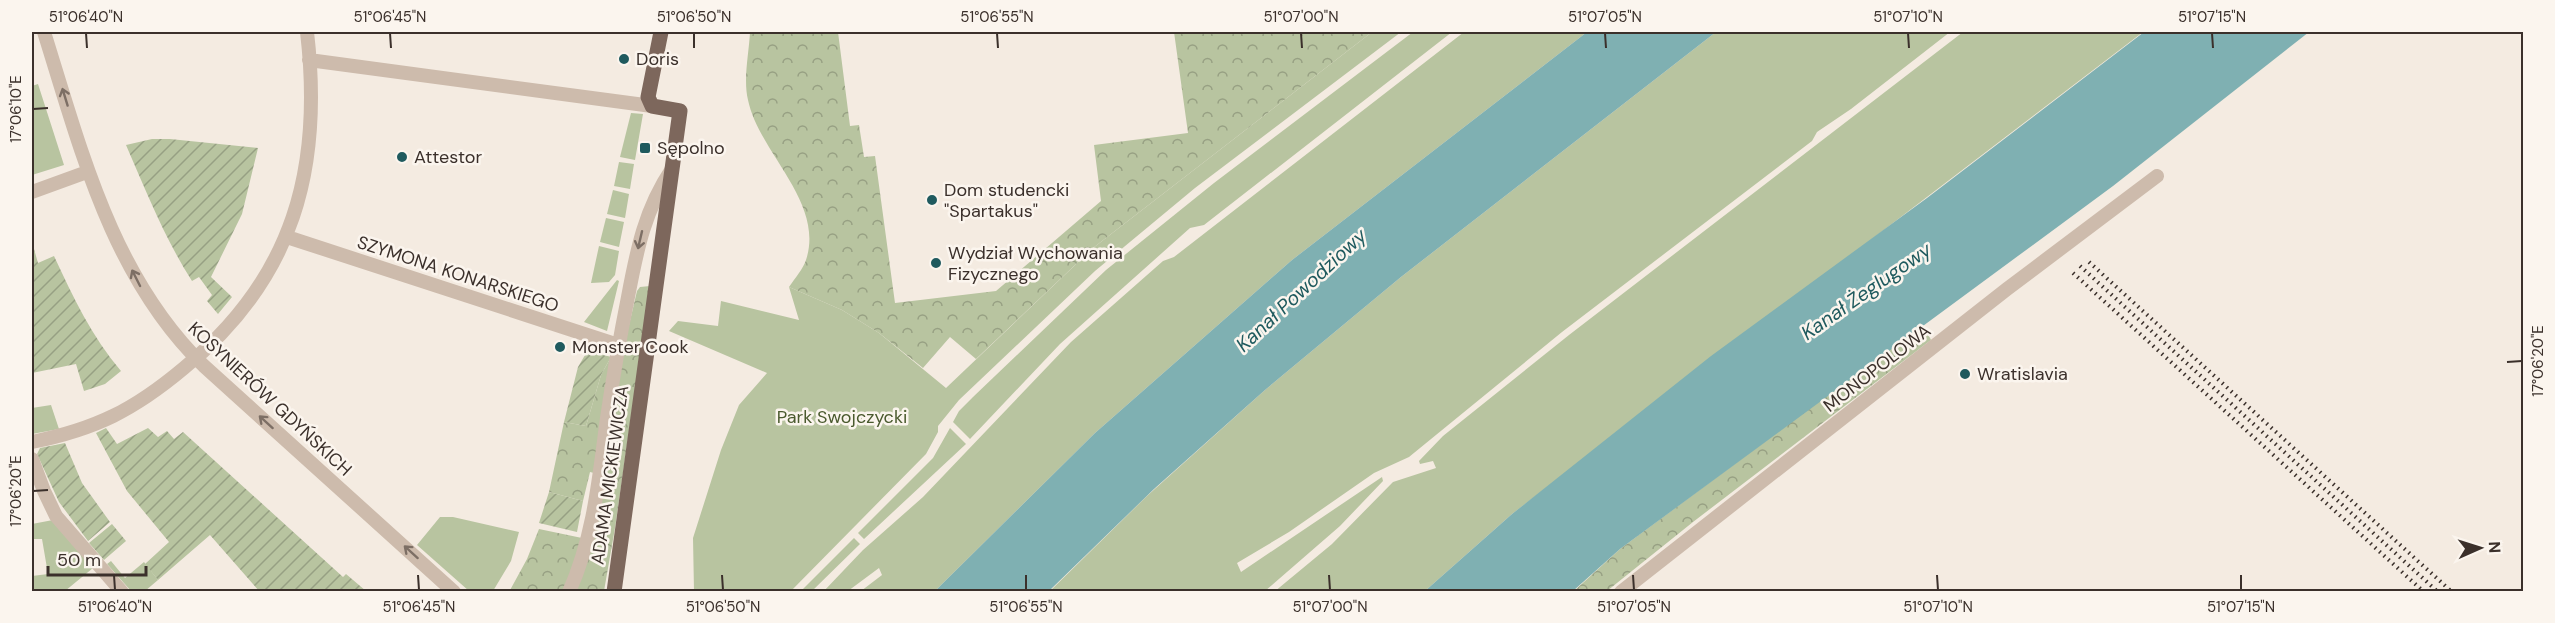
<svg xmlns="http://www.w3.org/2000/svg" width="2555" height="623" font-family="'DM Sans',sans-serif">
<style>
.green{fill:#b8c4a0}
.forest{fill:url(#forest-crowns)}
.garden{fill:url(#garden-furrows)}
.water{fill:#7fb0b2}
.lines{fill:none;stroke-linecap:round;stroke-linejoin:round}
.minor{stroke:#cdbbac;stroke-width:14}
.major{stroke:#7d675c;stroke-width:15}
.rail{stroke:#3b302b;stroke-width:4;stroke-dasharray:1.5 4.5;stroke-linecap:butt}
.oneway{stroke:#7d6f65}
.ticks{fill:none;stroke:#3b302b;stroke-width:2}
.poi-dot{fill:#1f5a5e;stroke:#fbf5ee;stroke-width:2}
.labels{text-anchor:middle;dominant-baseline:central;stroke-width:5;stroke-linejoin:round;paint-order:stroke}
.poi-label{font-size:18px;fill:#3b302b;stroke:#fbf5ee;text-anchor:start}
.street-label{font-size:18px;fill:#3b302b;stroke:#fbf5ee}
.park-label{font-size:18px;fill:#4a5a2e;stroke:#fbf5ee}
.water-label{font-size:20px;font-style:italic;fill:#1f5a5e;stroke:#fbf5ee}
.neatline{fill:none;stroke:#3b302b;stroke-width:2}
.ticks-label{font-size:15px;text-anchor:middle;fill:#3b302b}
</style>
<defs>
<pattern id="forest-crowns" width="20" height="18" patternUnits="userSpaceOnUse" patternTransform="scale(1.5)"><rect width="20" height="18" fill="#b8c4a0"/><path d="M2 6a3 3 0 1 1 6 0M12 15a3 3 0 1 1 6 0" fill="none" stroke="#97a083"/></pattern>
<pattern id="garden-furrows" width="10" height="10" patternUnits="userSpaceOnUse" patternTransform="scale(1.5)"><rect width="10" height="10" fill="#b8c4a0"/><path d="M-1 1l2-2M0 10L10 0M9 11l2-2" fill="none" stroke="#97a083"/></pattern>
</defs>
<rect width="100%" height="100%" fill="#f4ebe1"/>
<!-- green -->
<path class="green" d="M 1372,32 L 1401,32 L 1195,188 L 1095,271 L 959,400 L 938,426 L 938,432 L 926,454 L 791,591 L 694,591 L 693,538 L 721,450 L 739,405 L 767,373 L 669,331 L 678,321 L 718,326 L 721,301 L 799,320 L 789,287 L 842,310 L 879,333 L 946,388 L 1093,248 Z
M 1413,32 L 1452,32 L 1204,225 L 1190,228 L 1060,344 L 970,439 L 953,422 L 959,411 L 973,397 L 1106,270 L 1214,183 Z
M 1464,32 L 1587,32 L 1292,260 L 1095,433 L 935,591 L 861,591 L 882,575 L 879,568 L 848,591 L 823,592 L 863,550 L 923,497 L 1071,342 L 1163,261 L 1174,257 Z
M 1716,32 L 1950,32 L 1851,109 L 1817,132 L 1812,141 L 1562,332 L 1409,457 L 1374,473 L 1289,532 L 1237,563 L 1241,572 L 1382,477 L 1383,481 L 1340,526 L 1265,591 L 1049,592 L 1147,496 L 1265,390 L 1401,277 Z
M 1963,32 L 2143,32 L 1512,514 L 1425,591 L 1274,592 L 1332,544 L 1393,482 L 1436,468 L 1433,461 L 1420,464 L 1419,461 L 1443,436 L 1569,335 Z
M 38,84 L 64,165 L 32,175 L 32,86 Z
M 631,113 L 643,114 L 635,160 L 620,157 Z
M 619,162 L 634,164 L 630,189 L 614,186 Z
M 613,190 L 629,194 L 625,218 L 607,214 Z
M 606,218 L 624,222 L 619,247 L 600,242 Z
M 599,246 L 619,251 L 615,275 L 609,282 L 591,283 Z
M 617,280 L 619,281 L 607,331 L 584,322 Z
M 51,405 L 59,429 L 32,434 L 32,408 Z
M 950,428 L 966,444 L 864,539 L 858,533 L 933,458 Z
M 440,517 L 453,517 L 519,532 L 511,561 L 493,591 L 469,591 L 417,545 Z
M 53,520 L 93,568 L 65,591 L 32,591 L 32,576 L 48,574 L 42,539 L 32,539 L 32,524 Z
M 854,538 L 860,544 L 812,591 L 801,591 Z
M 111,561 L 125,578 L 144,562 L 158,580 L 145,591 L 131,591 L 107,564 Z"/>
<!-- forest -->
<path class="forest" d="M 750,32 L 838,32 L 850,126 L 859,125 L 864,157 L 875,156 L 895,303 L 996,291 L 1101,201 L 1094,145 L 1188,133 L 1174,32 L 1372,32 L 1093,248 L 976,359 L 950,337 L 923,368 L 879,333 L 842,310 L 789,287 C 795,278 803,269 806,260 C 825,202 759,153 748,100 C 743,79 749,53 750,32 Z
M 650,286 L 615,528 L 604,591 L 574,592 L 621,359 L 637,291 L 640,287 Z
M 1923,324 L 1931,340 L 1693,522 L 1607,591 L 1573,592 L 1620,549 Z
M 611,357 L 594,473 L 590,472 L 583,501 L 549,492 L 564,422 L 586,426 L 601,375 Z
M 539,529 L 582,538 L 564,591 L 509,592 L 527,559 Z"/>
<!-- garden -->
<path class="garden" d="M 152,139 L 170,139 L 258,148 L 242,214 L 211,277 L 232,297 L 218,314 L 207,301 L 212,295 L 199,277 L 192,281 C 165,239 146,191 126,145 Z
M 32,242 L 38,263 L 54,256 C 73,297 92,337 121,371 L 105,384 L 84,391 L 76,364 L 32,373 Z
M 588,350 L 611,357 L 601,375 L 586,426 L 564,422 L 578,367 Z
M 106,428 L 117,444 L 148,428 L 158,437 L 167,431 L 174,439 L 183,432 L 343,577 L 346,574 L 366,591 L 259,591 L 210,535 L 158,580 L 145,564 L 169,542 L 127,491 L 96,433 Z
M 65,443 L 82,483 L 110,522 L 88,541 L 59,502 L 37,454 L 40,448 Z
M 549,492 L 583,501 L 577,532 L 539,523 Z
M 112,524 L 126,541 L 104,560 L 89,543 Z"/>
<!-- water -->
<path class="water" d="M 1587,32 L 1716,32 L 1401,277 L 1265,390 L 1154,489 L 1049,591 L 935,591 L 1095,433 L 1292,260 Z
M 2144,32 L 2309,32 L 2113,186 L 1620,549 L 1573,591 L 1425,591 L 1512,514 L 1711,356 L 1927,198 Z"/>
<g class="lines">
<!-- minor -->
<path class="minor" d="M 44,32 C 81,150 112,277 204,366 L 454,592
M 309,60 L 652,106
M 32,192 L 87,172
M 287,237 L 618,345
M 32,442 C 96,429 134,410 184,368 C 294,278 323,168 307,32
M 32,459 L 44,491 L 56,516 L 122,592
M 569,592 C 594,536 599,478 607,418 C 613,377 620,337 628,297 C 637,249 645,209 672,169
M 1621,592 L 2007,289 L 2157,176"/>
<!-- major -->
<path class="major" d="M 614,592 L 680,111 L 652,106 L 648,97 L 661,32"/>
<!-- rail -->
<path class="rail" d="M 2089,262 L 2452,592
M 2080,266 L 2438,592
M 2073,273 L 2424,592"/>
</g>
<!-- one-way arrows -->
<defs><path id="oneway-shaft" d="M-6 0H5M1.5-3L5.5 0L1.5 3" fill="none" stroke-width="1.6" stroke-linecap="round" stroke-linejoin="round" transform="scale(1.5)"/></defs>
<g class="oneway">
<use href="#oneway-shaft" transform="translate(65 97) rotate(-107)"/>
<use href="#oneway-shaft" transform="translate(640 240) rotate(103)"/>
<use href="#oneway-shaft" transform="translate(136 278) rotate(-117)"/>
<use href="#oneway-shaft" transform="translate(266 422) rotate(-138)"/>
<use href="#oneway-shaft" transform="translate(411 552) rotate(-138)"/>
</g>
<!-- ticks -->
<path class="ticks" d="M 86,33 L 87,48M 390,33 L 391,48M 694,33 L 694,48M 997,33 L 998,48M 1301,33 L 1302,48M 1605,33 L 1606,48M 1908,33 L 1909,48M 2212,33 L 2213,48M 33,109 L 48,108M 2507,362 L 2522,361M 33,491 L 48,490M 114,575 L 115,590M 418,575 L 419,590M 722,575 L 723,590M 1026,575 L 1026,590M 1329,575 L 1330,590M 1633,575 L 1634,590M 1937,575 L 1938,590M 2241,575 L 2241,590"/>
<!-- markers -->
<g class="poi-dot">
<circle cx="624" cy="59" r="6"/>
<rect x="639" y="142" width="12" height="12" rx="3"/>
<circle cx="402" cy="157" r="6"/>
<circle cx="932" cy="200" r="6"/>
<circle cx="936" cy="263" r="6"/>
<circle cx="560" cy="347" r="6"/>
<circle cx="1965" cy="374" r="6"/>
</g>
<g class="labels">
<!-- poi labels -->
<g class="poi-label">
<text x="636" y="59">Doris</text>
<text x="657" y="148">Sępolno</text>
<text x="414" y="157">Attestor</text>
<text x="944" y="190">Dom studencki<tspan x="944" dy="21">"Spartakus"</tspan></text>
<text x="948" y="253">Wydział Wychowania<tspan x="948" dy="21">Fizycznego</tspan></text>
<text x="572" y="347">Monster Cook</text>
<text x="1977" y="374">Wratislavia</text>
</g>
<!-- street labels -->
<g class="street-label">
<text transform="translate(458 274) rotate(18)">SZYMONA KONARSKIEGO</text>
<text transform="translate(1877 368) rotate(-38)">MONOPOLOWA</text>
<text transform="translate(270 399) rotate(43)">KOSYNIERÓW GDYŃSKICH</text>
<text transform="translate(610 475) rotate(-82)">ADAMA MICKIEWICZA</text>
</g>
<!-- park labels -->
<g class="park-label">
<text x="842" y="417">Park Swojczycki</text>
</g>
<!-- water labels -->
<g class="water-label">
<text transform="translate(1301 290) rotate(-43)">Kanał Powodziowy</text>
<text transform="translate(1866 291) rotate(-35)">Kanał Żeglugowy</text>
</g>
</g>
<!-- border -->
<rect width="2555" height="623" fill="none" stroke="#fbf5ee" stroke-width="66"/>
<!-- north arrow -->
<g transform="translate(2480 548) rotate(87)" stroke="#fbf5ee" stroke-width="4.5" paint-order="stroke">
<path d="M0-4.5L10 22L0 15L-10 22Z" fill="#3b302b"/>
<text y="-9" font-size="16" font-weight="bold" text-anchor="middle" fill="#3b302b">N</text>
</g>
<!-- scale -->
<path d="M48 566v9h98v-9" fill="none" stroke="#3b302b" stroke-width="3"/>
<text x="57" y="566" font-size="18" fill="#3b302b" stroke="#fbf5ee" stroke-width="4.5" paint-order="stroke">50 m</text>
<rect x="33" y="33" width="2489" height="557" class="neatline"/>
<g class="ticks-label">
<text x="86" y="22">51°06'40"N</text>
<text x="390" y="22">51°06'45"N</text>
<text x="694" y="22">51°06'50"N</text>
<text x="997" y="22">51°06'55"N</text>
<text x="1301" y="22">51°07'00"N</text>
<text x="1605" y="22">51°07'05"N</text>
<text x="1908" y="22">51°07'10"N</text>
<text x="2212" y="22">51°07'15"N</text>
<text transform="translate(16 109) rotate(-90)" y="5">17°06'10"E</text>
<text transform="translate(2538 361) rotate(-90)" y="5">17°06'20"E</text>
<text transform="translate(16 491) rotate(-90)" y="5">17°06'20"E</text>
<text x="115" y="612">51°06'40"N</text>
<text x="419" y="612">51°06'45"N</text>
<text x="723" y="612">51°06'50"N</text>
<text x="1026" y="612">51°06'55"N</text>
<text x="1330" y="612">51°07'00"N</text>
<text x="1634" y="612">51°07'05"N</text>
<text x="1938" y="612">51°07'10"N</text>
<text x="2241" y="612">51°07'15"N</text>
</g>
</svg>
